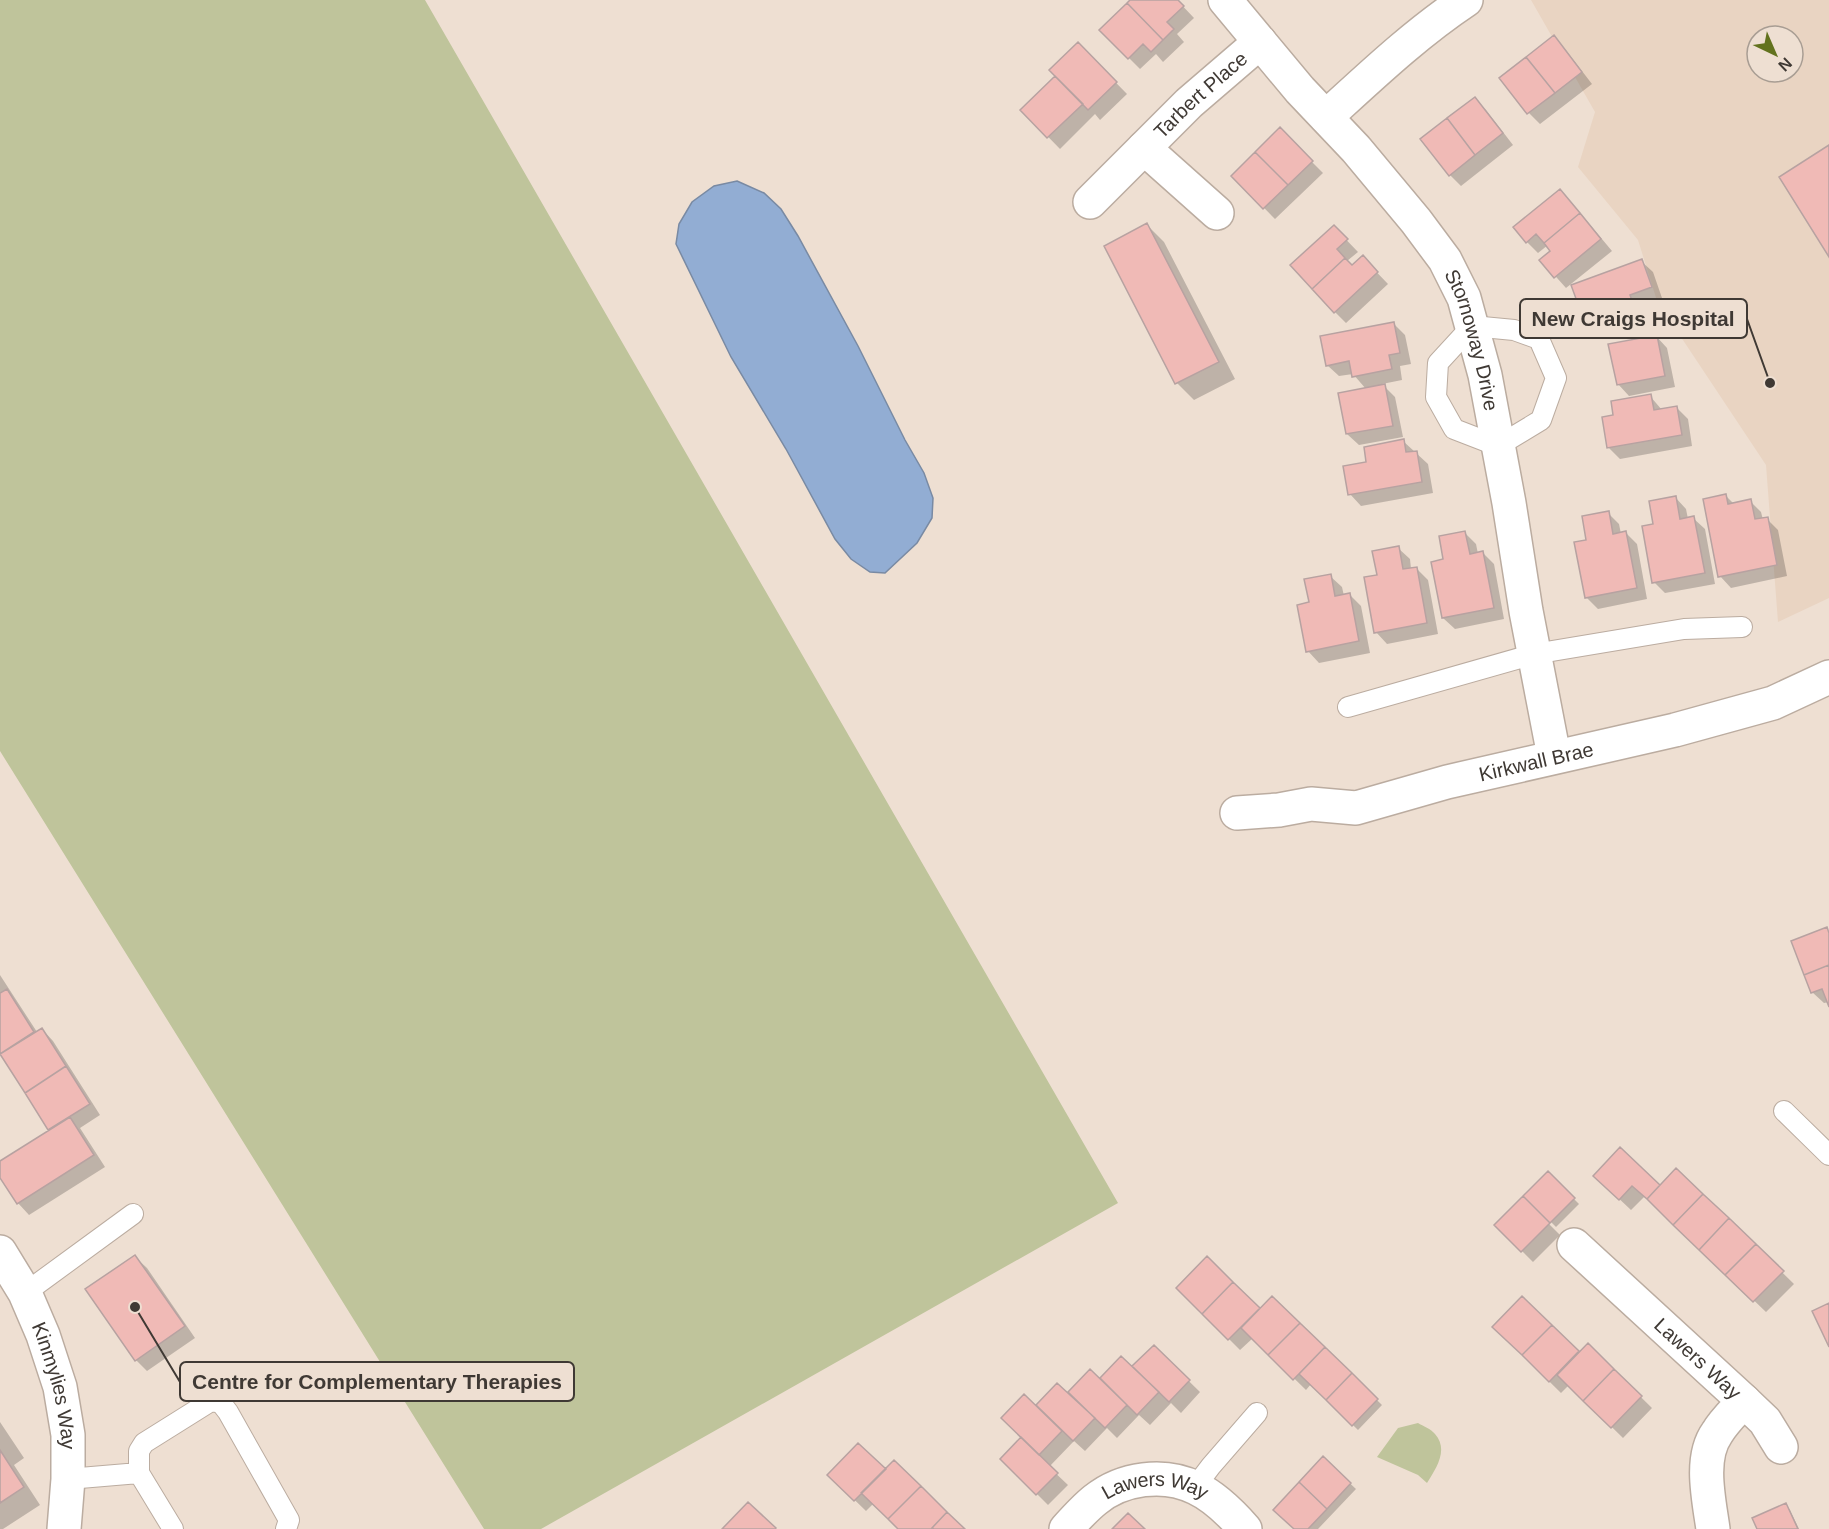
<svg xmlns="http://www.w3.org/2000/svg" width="1829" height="1529" font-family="Helvetica,sans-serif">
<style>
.built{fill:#e9d4c2;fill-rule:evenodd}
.green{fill:#bfc49b}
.water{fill:#92add3;stroke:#798aa3;stroke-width:1.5}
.shadow{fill:#0003}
.building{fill:#f0bab6;stroke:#b7a2a1;stroke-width:1.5}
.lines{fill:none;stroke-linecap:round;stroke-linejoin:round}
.lane-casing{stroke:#bbaca0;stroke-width:22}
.street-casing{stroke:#bbaca0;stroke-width:36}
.lane{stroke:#fff;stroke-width:20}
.street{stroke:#fff;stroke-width:33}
.labels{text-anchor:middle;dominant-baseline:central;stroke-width:4.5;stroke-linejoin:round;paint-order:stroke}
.street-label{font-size:20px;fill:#3f3934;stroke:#eedfd2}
.leader{fill:none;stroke:#3f3934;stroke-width:2}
.callout-dot{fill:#3f3934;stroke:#eedfd2;stroke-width:2}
.callout{fill:#eedfd2;stroke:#3f3934;stroke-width:2}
.callout-label{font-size:21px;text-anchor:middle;font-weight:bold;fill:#3f3934}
</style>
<rect width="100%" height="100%" fill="#eedfd2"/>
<!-- built -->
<path class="built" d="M 1531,0 L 1829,0 L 1829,598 L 1778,622 L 1766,465 L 1657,301 L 1638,240 L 1578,167 L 1595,112 ZM 1757,36 L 1793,36 L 1793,72 L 1757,72 Z"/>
<!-- green -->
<path class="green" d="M 0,0 L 425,0 L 1118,1203 L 541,1529 L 484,1529 L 0,751 Z
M 1418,1423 C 1423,1426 1431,1429 1435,1434 C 1449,1450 1436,1468 1427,1483 L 1418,1475 L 1377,1457 L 1398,1428 Z"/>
<!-- water -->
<path class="water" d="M 737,181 L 764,193 L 781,209 L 798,236 L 858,346 L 905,440 L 924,473 L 933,498 L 932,518 L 917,543 L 885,573 L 870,572 L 851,559 L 835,539 L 786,449 L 731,357 L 676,244 L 679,224 L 692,202 L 714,186 Z"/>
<!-- shadow -->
<path class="shadow" d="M 1132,0 L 1177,0 L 1194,18 L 1177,34 L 1184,42 L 1163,62 L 1156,54 L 1140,69 L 1101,30 Z
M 1553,37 L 1565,49 L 1592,84 L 1540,124 L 1529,113 L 1501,78 Z
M 1078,44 L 1127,94 L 1100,120 L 1095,114 L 1060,149 L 1022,110 L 1057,76 Z
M 1474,99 L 1486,110 L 1513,145 L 1461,186 L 1450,175 Z
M 1280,130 L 1323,173 L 1275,219 L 1233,176 Z
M 1571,202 L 1612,251 L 1566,288 L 1541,260 L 1553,251 L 1548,245 L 1538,253 L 1527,242 Z
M 1147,225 L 1164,242 L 1235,379 L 1194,400 L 1177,383 L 1106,247 Z
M 1334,227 L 1358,252 L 1347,261 L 1353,267 L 1363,258 L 1388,284 L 1346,323 L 1335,312 Z
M 1641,261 L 1653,272 L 1662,298 L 1640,306 L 1645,321 L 1609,334 L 1599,323 L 1594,325 L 1583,314 Z
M 1394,324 L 1405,335 L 1411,364 L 1400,366 L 1402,380 L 1382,384 L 1395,397 L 1403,437 L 1359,445 L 1347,434 L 1366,389 L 1353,374 L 1339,376 L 1327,365 Z
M 1656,336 L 1667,348 L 1675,387 L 1629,396 L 1618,384 Z
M 1650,396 L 1662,410 L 1676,407 L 1688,419 L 1692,446 L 1620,459 L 1609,448 L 1615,416 Z
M 1403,441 L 1428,464 L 1433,493 L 1361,506 L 1350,494 Z
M 1726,496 L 1734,504 L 1750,501 L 1761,512 L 1763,520 L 1767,519 L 1778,530 L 1787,576 L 1731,588 L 1720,576 Z
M 1675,497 L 1686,509 L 1688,519 L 1693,518 L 1705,529 L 1715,584 L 1665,593 L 1654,582 L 1655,525 Z
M 1608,513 L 1619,524 L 1621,534 L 1626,533 L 1637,544 L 1647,599 L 1598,609 L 1587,598 L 1588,541 Z
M 1465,533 L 1476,544 L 1478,554 L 1483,553 L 1494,564 L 1504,619 L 1455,629 L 1443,618 L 1445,561 Z
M 1398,548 L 1410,559 L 1411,569 L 1416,568 L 1428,580 L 1438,634 L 1387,644 L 1376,632 L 1378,576 Z
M 1330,576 L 1342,587 L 1344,596 L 1350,595 L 1361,606 L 1370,653 L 1319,663 L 1308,651 L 1310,604 Z
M 1826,929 L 1829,932 L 1829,1002 L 1824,1003 L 1812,992 Z
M 0,975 L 37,1032 L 42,1029 L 53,1041 L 100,1115 L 80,1128 L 105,1167 L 29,1215 L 18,1203 L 0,1175 L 0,1163 L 50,1131 L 0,1052 Z
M 1620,1149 L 1660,1187 L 1728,1219 L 1794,1284 L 1766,1312 L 1645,1196 L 1631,1210 L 1595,1176 Z
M 1548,1173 L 1579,1204 L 1556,1227 L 1525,1196 Z
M 1523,1198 L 1560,1235 L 1533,1262 L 1496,1225 Z
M 135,1257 L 147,1268 L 195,1338 L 147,1371 L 136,1360 Z
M 1207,1258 L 1260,1310 L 1272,1298 L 1382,1405 L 1358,1430 L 1311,1384 L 1306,1390 L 1253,1338 L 1240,1350 L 1178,1288 Z
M 1522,1298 L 1579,1353 L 1588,1345 L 1652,1408 L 1623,1438 L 1569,1385 L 1561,1393 L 1494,1327 Z
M 1154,1347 L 1200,1392 L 1181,1413 L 1171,1403 L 1150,1425 L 1139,1415 L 1117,1438 L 1107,1428 L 1085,1451 L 1074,1441 L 1049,1467 L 1068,1485 L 1048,1505 L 1002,1459 L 1023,1437 L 1036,1407 L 1057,1385 L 1068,1395 L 1090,1371 L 1100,1380 L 1121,1358 L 1132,1368 Z
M 0,1422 L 24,1458 L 14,1465 L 40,1505 L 3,1529 L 0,1529 Z
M 1323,1458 L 1356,1489 L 1318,1529 L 1295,1529 Z
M 894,1462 L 962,1529 L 900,1529 L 874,1503 L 866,1511 L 829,1475 L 886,1471 Z
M 1785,1504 L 1790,1510 L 1799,1529 L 1759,1529 Z"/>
<!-- building -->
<path class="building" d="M 1130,0 L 1178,0 L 1184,6 L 1167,22 L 1174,29 L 1163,40 L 1127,3 Z
M 1127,3 L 1163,40 L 1151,52 L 1143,44 L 1128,59 L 1099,30 Z
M 1554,35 L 1582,72 L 1555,93 L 1526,57 Z
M 1078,42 L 1117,82 L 1088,110 L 1049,70 Z
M 1526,57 L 1555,93 L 1527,114 L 1499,78 Z
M 1055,76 L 1083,104 L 1047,138 L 1020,110 Z
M 1475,97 L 1503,133 L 1475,155 L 1447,118 Z
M 1447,118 L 1475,155 L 1449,176 L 1420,139 Z
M 1280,127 L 1313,161 L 1288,185 L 1255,152 Z
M 1829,145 L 1829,257 L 1779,177 Z
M 1255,152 L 1288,185 L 1263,209 L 1231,176 Z
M 1560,189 L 1580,213 L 1544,243 L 1536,234 L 1526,243 L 1513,227 Z
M 1580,213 L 1601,239 L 1554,278 L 1539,260 L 1550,251 L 1544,243 Z
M 1147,223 L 1219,362 L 1175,384 L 1104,246 Z
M 1334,225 L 1348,239 L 1337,249 L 1345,258 L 1312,289 L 1290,265 Z
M 1363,255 L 1378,272 L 1334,313 L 1312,289 L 1345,258 L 1352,265 Z
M 1642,259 L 1652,287 L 1630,295 L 1635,309 L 1597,323 L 1592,311 L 1582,315 L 1571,285 Z
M 1394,322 L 1400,353 L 1389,355 L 1392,369 L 1352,377 L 1349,361 L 1326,366 L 1320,336 Z
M 1657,335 L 1665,376 L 1617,385 L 1608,344 Z
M 1385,384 L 1393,426 L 1346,434 L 1338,393 Z
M 1651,394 L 1654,410 L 1677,406 L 1682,435 L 1607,448 L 1602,417 L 1613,415 L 1611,401 Z
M 1404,439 L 1406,452 L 1417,451 L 1422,482 L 1348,495 L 1343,466 L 1366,462 L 1364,447 Z
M 1726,494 L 1728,504 L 1751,499 L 1755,519 L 1768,517 L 1777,565 L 1718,577 L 1703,499 Z
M 1676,496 L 1680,519 L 1694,516 L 1705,573 L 1652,583 L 1642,526 L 1653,524 L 1649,501 Z
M 1609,511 L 1613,534 L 1626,531 L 1637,588 L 1585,598 L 1574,542 L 1586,540 L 1582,516 Z
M 1465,531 L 1470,554 L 1483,551 L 1494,608 L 1442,618 L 1431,562 L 1443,559 L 1439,536 Z
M 1399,546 L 1403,569 L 1417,567 L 1427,623 L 1374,633 L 1364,577 L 1377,575 L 1372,551 Z
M 1331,574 L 1335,596 L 1350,593 L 1359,641 L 1306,652 L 1297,605 L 1309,602 L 1304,579 Z
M 1827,927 L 1829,933 L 1829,965 L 1804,975 L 1791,941 Z
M 1829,965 L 1829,1007 L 1822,989 L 1811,993 L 1804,975 Z
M 7,989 L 34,1032 L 0,1054 L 0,993 Z
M 42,1028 L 66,1066 L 25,1093 L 0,1054 Z
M 66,1066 L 90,1104 L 48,1130 L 25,1093 Z
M 70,1117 L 94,1155 L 17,1204 L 0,1178 L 0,1161 Z
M 1620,1147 L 1660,1185 L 1647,1199 L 1632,1186 L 1619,1200 L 1593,1176 Z
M 1676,1168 L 1703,1194 L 1673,1225 L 1647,1199 Z
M 1548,1171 L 1575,1198 L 1550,1223 L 1523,1196 Z
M 1703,1194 L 1729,1218 L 1699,1250 L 1673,1225 Z
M 1523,1196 L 1550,1223 L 1521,1252 L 1494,1225 Z
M 1729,1218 L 1756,1244 L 1725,1275 L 1699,1250 Z
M 1756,1244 L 1784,1271 L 1753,1302 L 1725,1275 Z
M 135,1255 L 185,1326 L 135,1361 L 85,1289 Z
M 1207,1256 L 1233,1282 L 1202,1314 L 1176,1288 Z
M 1233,1282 L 1260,1308 L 1228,1340 L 1202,1314 Z
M 1272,1296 L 1300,1323 L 1268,1355 L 1241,1328 Z
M 1522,1296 L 1552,1325 L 1522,1355 L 1492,1327 Z
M 1829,1303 L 1829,1347 L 1812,1311 Z
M 1300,1323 L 1325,1347 L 1293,1380 L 1268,1355 Z
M 1552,1325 L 1579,1351 L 1549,1382 L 1522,1355 Z
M 1588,1343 L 1614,1369 L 1583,1401 L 1557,1375 Z
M 1154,1345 L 1190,1380 L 1169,1402 L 1132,1366 Z
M 1325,1347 L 1352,1373 L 1326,1400 L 1299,1374 Z
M 1121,1356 L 1159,1392 L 1137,1415 L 1100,1378 Z
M 1090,1369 L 1127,1405 L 1105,1428 L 1068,1392 Z
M 1614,1369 L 1642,1396 L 1611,1428 L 1583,1401 Z
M 1352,1373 L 1378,1399 L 1352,1426 L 1326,1400 Z
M 1057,1383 L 1095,1418 L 1073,1441 L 1036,1405 Z
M 1024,1394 L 1062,1431 L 1039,1455 L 1001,1418 Z
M 1021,1437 L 1058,1473 L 1036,1495 L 1000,1459 Z
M 858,1443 L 886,1469 L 854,1501 L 827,1475 Z
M 0,1450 L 24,1487 L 0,1503 Z
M 1323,1456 L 1351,1483 L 1327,1509 L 1299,1482 Z
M 894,1460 L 921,1486 L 888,1519 L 861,1493 Z
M 1299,1482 L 1327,1509 L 1308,1529 L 1294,1529 L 1273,1510 Z
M 921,1486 L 947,1512 L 931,1529 L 898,1529 L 888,1519 Z
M 748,1502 L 776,1528 L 775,1529 L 722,1529 Z
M 1786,1503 L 1798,1529 L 1757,1529 L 1752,1518 Z
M 947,1512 L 965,1529 L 934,1529 L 932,1528 Z
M 1128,1513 L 1145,1529 L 1112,1529 Z"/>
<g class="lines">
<!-- lane casing -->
<g class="lane-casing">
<path id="lane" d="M 1472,326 L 1514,330 L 1539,339 L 1556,378 L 1541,420 L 1498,446 L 1454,429 L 1436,397 L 1438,363 Z
M 1348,707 L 1534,654 L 1684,629 L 1742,627
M 1784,1111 L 1829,1155
M 25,1293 L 133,1214
M 68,1479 L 139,1473
M 1195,1487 L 1211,1466 L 1257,1413
M 173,1529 L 139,1473 L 139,1451 L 144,1443 L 211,1401 L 221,1403 L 228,1412 L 289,1520 L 286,1529"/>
</g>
<!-- street casing -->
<g class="street-casing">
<g id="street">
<path id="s1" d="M 1225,0 L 1300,90 L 1356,149 L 1416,221 L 1445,260 L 1464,298 L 1485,375 L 1509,503 L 1526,611 L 1554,756"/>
<path d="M 1326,117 C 1371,76 1415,34 1466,0"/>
<path d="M 1144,148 L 1217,213"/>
<path id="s2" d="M 1090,202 L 1189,103 L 1260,42"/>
<path id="s3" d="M 1237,813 L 1279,810 L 1311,804 L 1356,808 L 1447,782 L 1675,730 L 1773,703 L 1829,677"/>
<path id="s4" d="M 1574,1245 L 1744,1401 C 1735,1411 1724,1421 1717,1433 C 1699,1458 1709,1500 1713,1529"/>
<path id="s5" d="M 0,1252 L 25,1293 L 43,1335 L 60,1387 L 68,1435 L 68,1479 L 64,1529"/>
<path d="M 1744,1401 L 1765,1421 L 1781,1447"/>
<path id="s6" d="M 1066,1529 C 1075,1519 1085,1508 1095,1500 C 1122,1478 1164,1472 1196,1488 C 1215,1497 1231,1513 1245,1529"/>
</g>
</g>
<!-- lane -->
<use href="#lane" class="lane"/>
<!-- street -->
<use href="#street" class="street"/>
</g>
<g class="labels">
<!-- street labels -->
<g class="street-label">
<text stroke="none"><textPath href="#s2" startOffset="154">Tarbert Place</textPath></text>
<text stroke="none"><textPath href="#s1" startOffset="426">Stornoway Drive</textPath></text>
<text stroke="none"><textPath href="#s3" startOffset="306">Kirkwall Brae</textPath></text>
<text stroke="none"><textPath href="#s4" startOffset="168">Lawers Way</textPath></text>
<text stroke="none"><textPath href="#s5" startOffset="146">Kinmylies Way</textPath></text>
<text stroke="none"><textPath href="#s6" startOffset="106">Lawers Way</textPath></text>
</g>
</g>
<!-- callouts -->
<path class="leader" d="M1770 383L1747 319M135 1307L180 1382"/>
<g class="callout-dot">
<circle cx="1770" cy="383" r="6"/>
<circle cx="135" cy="1307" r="6"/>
</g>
<g class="callout">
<rect x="1520" y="299" width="227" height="39" rx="6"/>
<rect x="180" y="1362" width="394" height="39" rx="6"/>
</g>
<g class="callout-label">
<text x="1633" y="326">New Craigs Hospital</text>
<text x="377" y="1389">Centre for Complementary Therapies</text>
</g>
<!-- north arrow -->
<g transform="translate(1775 54) rotate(136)"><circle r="28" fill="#eedfd2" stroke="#a89d93" stroke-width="1.5"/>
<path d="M0-4.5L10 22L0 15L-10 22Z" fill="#62721e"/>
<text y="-9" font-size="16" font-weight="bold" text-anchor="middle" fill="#3f3934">N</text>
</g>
</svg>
